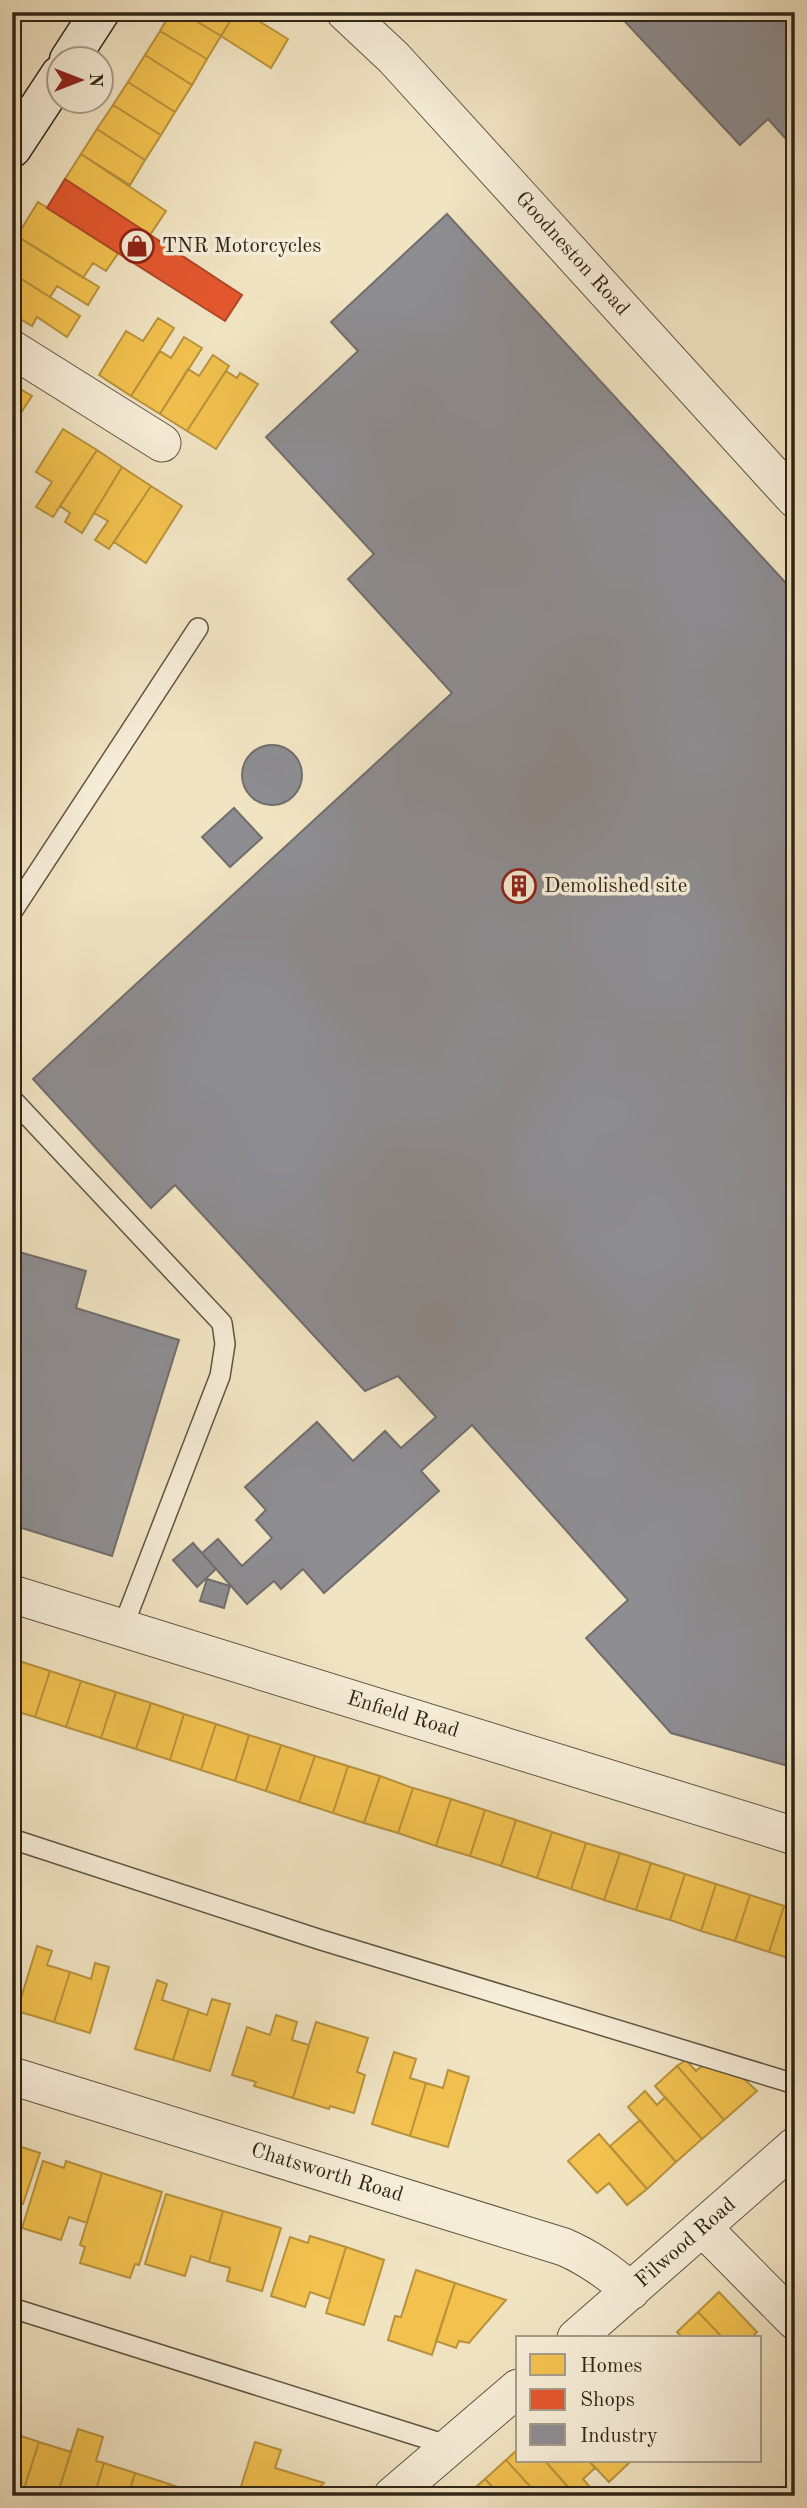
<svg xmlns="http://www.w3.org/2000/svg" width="807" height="2508" font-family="'Old Standard TT',serif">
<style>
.homes{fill:#f2c14e;stroke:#b8923d;stroke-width:2}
.shops{fill:#e4572e;stroke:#ae4827;stroke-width:2}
.industry{fill:#8d8d92;stroke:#716e6d;stroke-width:2}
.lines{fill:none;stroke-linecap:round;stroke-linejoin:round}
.service-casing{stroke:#605441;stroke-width:22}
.minor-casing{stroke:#605441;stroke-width:39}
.secondary-casing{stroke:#302416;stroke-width:41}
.service{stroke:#f6edd8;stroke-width:19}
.minor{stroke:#f6edd8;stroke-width:37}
.secondary{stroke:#f6edd8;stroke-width:38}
.labels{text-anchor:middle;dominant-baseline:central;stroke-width:7;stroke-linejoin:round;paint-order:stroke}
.poi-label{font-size:21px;fill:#302416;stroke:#f6edd8;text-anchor:start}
.street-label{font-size:21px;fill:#302416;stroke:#f6edd8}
</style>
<rect width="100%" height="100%" fill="#f1e4c3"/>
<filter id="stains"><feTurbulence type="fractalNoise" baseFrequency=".00286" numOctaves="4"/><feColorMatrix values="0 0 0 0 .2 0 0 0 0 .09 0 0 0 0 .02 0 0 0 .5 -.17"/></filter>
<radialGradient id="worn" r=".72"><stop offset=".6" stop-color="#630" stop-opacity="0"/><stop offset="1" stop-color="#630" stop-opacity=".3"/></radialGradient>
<!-- homes -->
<path class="homes" d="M 171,12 L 181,12 L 221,36 L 207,59 L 160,31 Z
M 181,12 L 236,12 L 221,36 Z
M 236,12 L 244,12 L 288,39 L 271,68 L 221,36 Z
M 160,31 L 207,59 L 192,85 L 145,55 Z
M 145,55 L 192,85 L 175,112 L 128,82 Z
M 128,82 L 175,112 L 161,135 L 113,105 Z
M 113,105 L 161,135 L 145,160 L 97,129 Z
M 97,129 L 145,160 L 130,185 L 81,154 Z
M 81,154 L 166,211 L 150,235 L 65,179 Z
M 38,202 L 119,252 L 106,271 L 93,263 L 83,278 L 17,236 Z
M 17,236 L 99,287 L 88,305 L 57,286 L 50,297 L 12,273 L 12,243 Z
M 12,273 L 80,316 L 67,337 L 37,317 L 32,326 L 12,314 Z
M 158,318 L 174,328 L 131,396 L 99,375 L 126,331 L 143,341 Z
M 184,337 L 202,348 L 160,414 L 131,396 L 160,351 L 171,358 Z
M 213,355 L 229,366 L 187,431 L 160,414 L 188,369 L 199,376 Z
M 226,371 L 237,378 L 240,373 L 258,384 L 216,449 L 187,431 Z
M 12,384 L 32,396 L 18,417 L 12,413 Z
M 63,429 L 97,450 L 53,517 L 36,507 L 52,482 L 36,472 Z
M 97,450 L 122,467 L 82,533 L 65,522 L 70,513 L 60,506 Z
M 122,467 L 151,486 L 109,549 L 95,540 L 108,521 L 94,513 Z
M 151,486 L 182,506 L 146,563 L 114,542 Z
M 16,1660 L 50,1671 L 35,1717 L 12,1710 L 12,1672 Z
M 50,1671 L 81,1681 L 66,1727 L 35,1717 Z
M 81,1681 L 116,1692 L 101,1738 L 66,1727 Z
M 116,1692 L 151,1703 L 136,1749 L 101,1738 Z
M 151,1703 L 184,1714 L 170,1760 L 136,1749 Z
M 184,1714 L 216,1724 L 201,1770 L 170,1760 Z
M 216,1724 L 249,1735 L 235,1781 L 201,1770 Z
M 249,1735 L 281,1745 L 266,1791 L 235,1781 Z
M 281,1745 L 315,1756 L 299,1802 L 266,1791 Z
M 315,1756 L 348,1766 L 333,1813 L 299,1802 Z
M 348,1766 L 380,1776 L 364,1823 L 333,1813 Z
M 380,1776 L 413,1788 L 398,1833 L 364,1823 Z
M 413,1788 L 451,1799 L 436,1846 L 398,1833 Z
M 451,1799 L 485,1810 L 470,1856 L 436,1846 Z
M 485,1810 L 516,1820 L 501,1866 L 470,1856 Z
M 516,1820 L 552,1832 L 537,1878 L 501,1866 Z
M 552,1832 L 586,1843 L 571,1889 L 537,1878 Z
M 586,1843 L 620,1853 L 604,1900 L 571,1889 Z
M 620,1853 L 651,1863 L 636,1910 L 604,1900 Z
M 651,1863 L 685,1874 L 670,1920 L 636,1910 Z
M 685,1874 L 716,1884 L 701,1931 L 670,1920 Z
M 716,1884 L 750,1895 L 735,1941 L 701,1931 Z
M 750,1895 L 784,1906 L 769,1952 L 735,1941 Z
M 784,1906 L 795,1910 L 795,1960 L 769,1952 Z
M 37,1946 L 52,1951 L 47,1965 L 70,1972 L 54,2022 L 17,2011 Z
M 95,1963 L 109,1967 L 90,2033 L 54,2022 L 70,1972 L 91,1979 Z
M 157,1980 L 167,1984 L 162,2000 L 189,2009 L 173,2060 L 135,2049 Z
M 212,1999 L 230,2004 L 210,2071 L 173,2060 L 189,2009 L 207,2015 Z
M 276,2015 L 297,2022 L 292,2040 L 309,2045 L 293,2098 L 254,2086 L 256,2082 L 232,2075 L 247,2027 L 270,2035 Z
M 316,2022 L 368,2038 L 357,2072 L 365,2075 L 354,2113 L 330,2106 L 329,2109 L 293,2098 Z
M 394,2052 L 416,2059 L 410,2078 L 426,2083 L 410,2136 L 372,2124 Z
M 686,2060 L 696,2071 L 703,2065 L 744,2079 L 757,2091 L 724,2120 L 677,2066 Z
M 677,2066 L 724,2120 L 702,2139 L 655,2086 Z
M 448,2070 L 469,2077 L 448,2147 L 410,2136 L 426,2083 L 443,2088 Z
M 645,2091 L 657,2105 L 665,2097 L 702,2139 L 676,2162 L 628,2107 Z
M 640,2120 L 676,2162 L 647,2189 L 610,2146 Z
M 599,2134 L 647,2189 L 627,2205 L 609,2183 L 597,2193 L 568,2161 Z
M 12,2144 L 40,2153 L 23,2204 L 12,2200 Z
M 43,2161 L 64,2168 L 66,2161 L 102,2173 L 87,2223 L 69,2217 L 61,2240 L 22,2228 Z
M 102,2173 L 162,2192 L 139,2265 L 135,2264 L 130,2278 L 80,2263 L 85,2247 L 80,2245 Z
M 166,2194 L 223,2211 L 209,2262 L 191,2256 L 185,2276 L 145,2264 Z
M 223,2211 L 281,2228 L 262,2291 L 227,2281 L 230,2268 L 209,2262 Z
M 310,2236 L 346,2247 L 330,2299 L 310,2292 L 305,2307 L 271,2296 L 290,2237 L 308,2243 Z
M 346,2247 L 384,2260 L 364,2325 L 326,2313 Z
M 416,2270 L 455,2283 L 432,2355 L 388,2340 L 395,2316 L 401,2317 Z
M 455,2283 L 506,2300 L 469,2343 L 459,2341 L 456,2348 L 436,2341 Z
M 719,2292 L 757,2332 L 751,2338 L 723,2338 L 698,2312 Z
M 698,2312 L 723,2338 L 683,2338 L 677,2332 Z
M 78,2429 L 103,2437 L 96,2461 L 104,2463 L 94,2496 L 57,2496 Z
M 12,2433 L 39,2442 L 22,2495 L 12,2492 Z
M 39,2442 L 71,2452 L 57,2496 L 22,2495 Z
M 255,2442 L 281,2450 L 275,2468 L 324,2483 L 310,2496 L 238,2496 Z
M 518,2449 L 518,2461 L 545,2461 L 576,2496 L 539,2496 L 506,2460 Z
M 506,2460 L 539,2496 L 501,2496 L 485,2479 Z
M 545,2461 L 589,2461 L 595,2468 L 583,2479 L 597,2495 L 576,2496 Z
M 589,2461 L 627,2461 L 629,2463 L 609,2482 Z
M 104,2463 L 135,2473 L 128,2496 L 94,2496 Z
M 135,2473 L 169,2484 L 165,2496 L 128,2496 Z
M 485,2479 L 501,2496 L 466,2496 Z
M 169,2484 L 202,2495 L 201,2496 L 165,2496 Z"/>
<!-- shops -->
<path class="shops" d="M 65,179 L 242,295 L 225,321 L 47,208 Z"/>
<!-- industry -->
<path class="industry" d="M 616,12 L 795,12 L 795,149 L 768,119 L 740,145 Z
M 447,214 L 795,593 L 795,1768 L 671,1733 L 586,1638 L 628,1600 L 472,1425 L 421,1471 L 439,1491 L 324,1593 L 303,1569 L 281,1589 L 274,1581 L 247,1604 L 202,1553 L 218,1539 L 242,1566 L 272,1538 L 256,1520 L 266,1510 L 245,1487 L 317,1422 L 353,1461 L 385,1431 L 401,1448 L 436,1417 L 398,1376 L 365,1391 L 175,1185 L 151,1208 L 33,1079 L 452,693 L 348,579 L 374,554 L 266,437 L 358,351 L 331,322 Z
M242 775a30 30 0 1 1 60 0a30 30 0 1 1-60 0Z
M 234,808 L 262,838 L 230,867 L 202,837 Z
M 12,1250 L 86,1271 L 76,1308 L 179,1340 L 112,1556 L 12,1525 Z
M 193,1543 L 216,1569 L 197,1587 L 173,1560 Z
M 207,1579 L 230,1586 L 224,1608 L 200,1601 Z"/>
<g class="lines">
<!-- service casing -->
<g class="service-casing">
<path id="service" d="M 12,912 L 198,628
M 12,1099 L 222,1323 L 225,1344 L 220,1376 L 122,1629
M 12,1839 L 318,1939 L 795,2084
M 12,2308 L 450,2446"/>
</g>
<!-- minor casing -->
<g class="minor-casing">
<path id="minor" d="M 345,12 L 394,58 L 795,499
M 12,349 L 162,443
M 12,1594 L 795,1836
M 12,2076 L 564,2247 C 590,2258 610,2273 631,2291
M 703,2228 L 795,2321
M 576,2338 L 795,2146
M 392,2496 L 518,2388"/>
</g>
<!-- secondary casing -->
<g class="secondary-casing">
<path id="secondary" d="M 69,60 L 100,12
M 12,148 L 60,75"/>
</g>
<!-- service -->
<use href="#service" class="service"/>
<!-- minor -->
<use href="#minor" class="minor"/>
<!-- secondary -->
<use href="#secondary" class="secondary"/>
</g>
<!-- icons -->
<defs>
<g id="shop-ring" transform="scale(1.75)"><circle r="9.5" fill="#f6edd8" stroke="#8f2418" stroke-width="1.5"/><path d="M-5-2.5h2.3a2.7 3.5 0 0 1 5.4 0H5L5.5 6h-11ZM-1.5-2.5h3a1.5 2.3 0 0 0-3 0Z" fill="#8f2418"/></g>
<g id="building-ring" transform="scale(1.75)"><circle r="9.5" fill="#f6edd8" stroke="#8f2418" stroke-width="1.5"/><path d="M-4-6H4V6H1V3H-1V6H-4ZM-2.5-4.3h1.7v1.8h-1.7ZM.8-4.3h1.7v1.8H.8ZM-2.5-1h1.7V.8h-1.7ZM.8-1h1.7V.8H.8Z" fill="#8f2418"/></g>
</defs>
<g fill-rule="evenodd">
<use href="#shop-ring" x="137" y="246"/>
<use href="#building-ring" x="519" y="886"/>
</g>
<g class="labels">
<!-- poi labels -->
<g class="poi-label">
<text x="162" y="246">TNR Motorcycles</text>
<text x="544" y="886">Demolished site</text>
</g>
<!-- street labels -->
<g class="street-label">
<text transform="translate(572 254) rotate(48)">Goodneston Road</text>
<text transform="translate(403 1715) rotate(17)">Enfield Road</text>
<text transform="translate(327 2173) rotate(17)">Chatsworth Road</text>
<text transform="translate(686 2243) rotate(-41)">Filwood Road</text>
</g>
</g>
<!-- margin -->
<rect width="807" height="2508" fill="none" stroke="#f1e4c3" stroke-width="42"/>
<rect x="14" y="14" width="779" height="2480" fill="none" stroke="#302416" stroke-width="3.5"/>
<rect x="21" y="21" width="765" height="2466" fill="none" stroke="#302416" stroke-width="2"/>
<!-- legend -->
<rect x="516" y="2336" width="245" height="126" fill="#f6edd8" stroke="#a79d8a" stroke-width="2"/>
<rect x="530" y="2354" width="35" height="21" fill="#f2c14e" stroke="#a79d8a" stroke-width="2"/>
<text x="580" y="2372" font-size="21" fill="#302416">Homes</text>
<rect x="530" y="2389" width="35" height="21" fill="#e4572e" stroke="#a79d8a" stroke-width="2"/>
<text x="580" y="2406" font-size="21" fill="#302416">Shops</text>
<rect x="530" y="2424" width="35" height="21" fill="#8d8d92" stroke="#a79d8a" stroke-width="2"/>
<text x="580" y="2442" font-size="21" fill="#302416">Industry</text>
<!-- north arrow -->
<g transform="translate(80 80) rotate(90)"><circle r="33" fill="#f6edd8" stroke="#a79d8a" stroke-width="2"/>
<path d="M0-5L12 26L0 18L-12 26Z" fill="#8f2418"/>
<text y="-10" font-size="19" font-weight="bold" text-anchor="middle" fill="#302416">N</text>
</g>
<rect width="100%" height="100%" filter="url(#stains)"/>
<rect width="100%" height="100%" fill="url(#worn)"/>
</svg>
